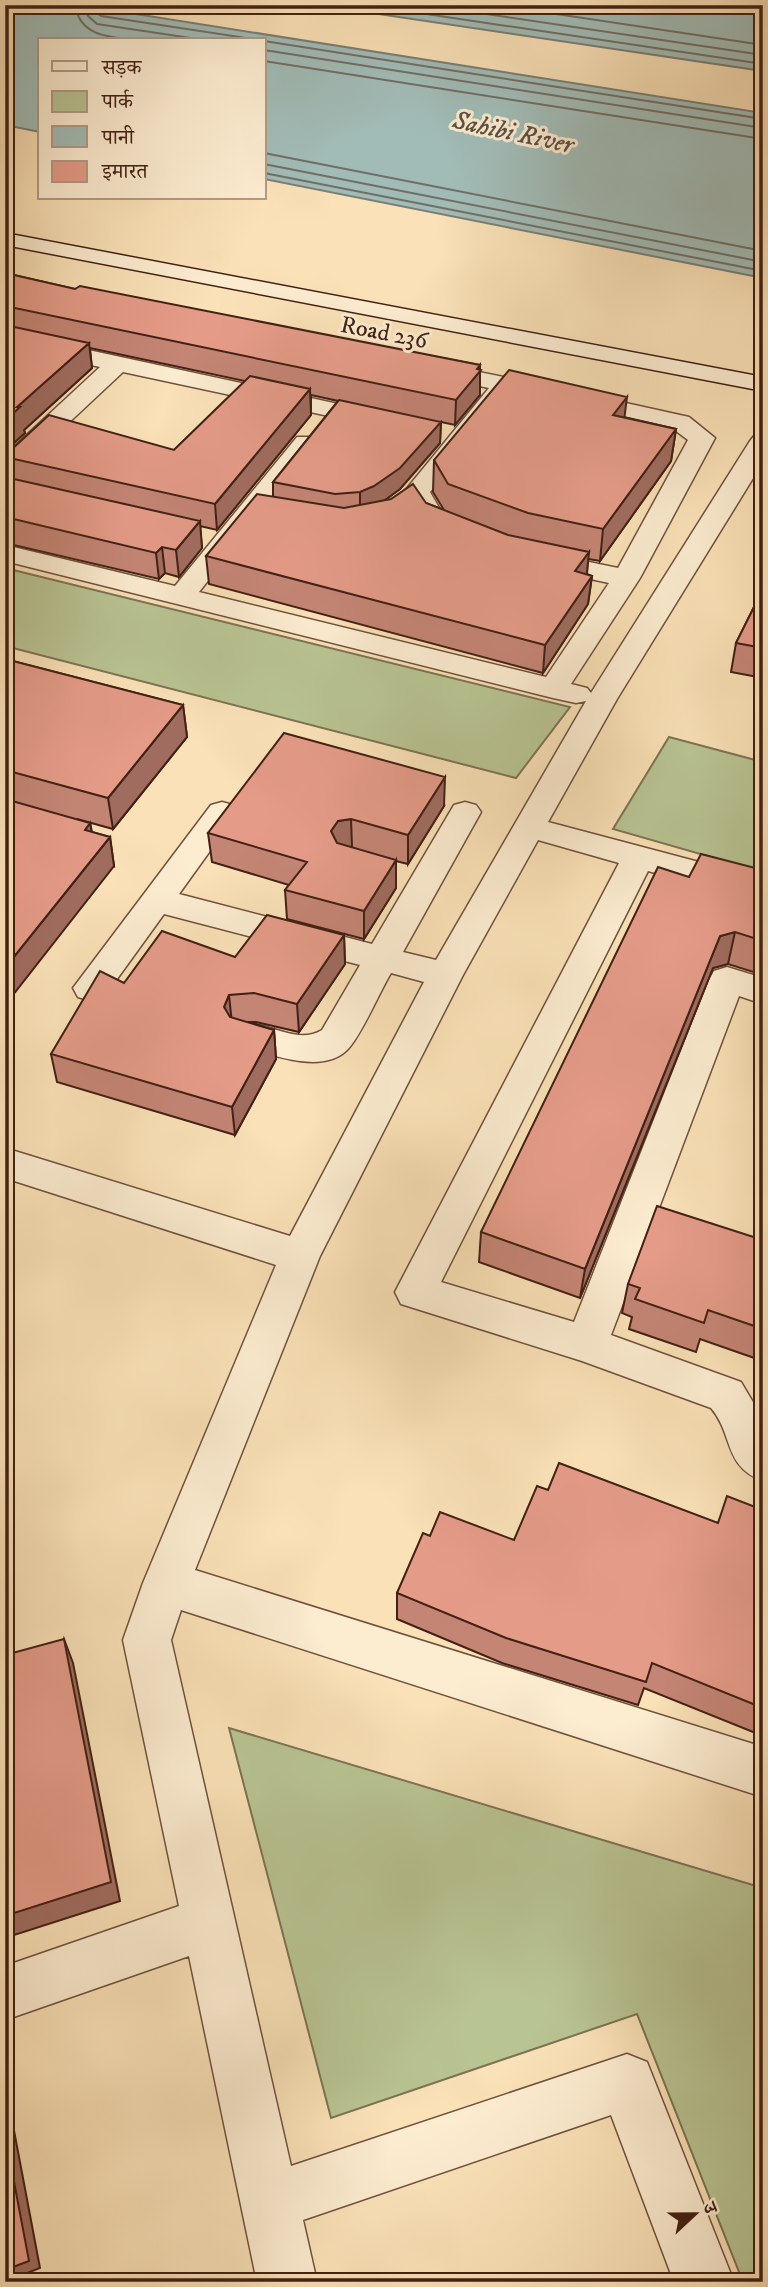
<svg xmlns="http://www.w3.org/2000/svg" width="768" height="2287" font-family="'IM FELL DW Pica','Noto Serif Devanagari',serif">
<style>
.green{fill:#b9c493;stroke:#7e7254;stroke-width:2}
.water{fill:#a1bcb7;stroke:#7b7e76;stroke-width:2}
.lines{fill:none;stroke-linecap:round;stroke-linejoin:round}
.shore{stroke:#726e66;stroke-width:2}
.street-casing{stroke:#70503d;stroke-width:3}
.secondary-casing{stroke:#422014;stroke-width:3}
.street{fill:#fcecd0;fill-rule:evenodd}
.secondary{fill:#fcecd0;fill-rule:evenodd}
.wall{fill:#c48575;stroke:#422014;stroke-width:2}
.shaded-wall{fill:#a06c5f;stroke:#422014;stroke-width:2}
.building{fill:#e49b88;stroke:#422014;stroke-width:2}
.labels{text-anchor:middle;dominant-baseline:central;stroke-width:6;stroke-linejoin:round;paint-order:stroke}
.far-street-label{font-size:24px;fill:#422014;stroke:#fcecd0}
.far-water-label{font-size:26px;font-style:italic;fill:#5e4f45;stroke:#fcecd0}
</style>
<rect width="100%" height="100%" fill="#fae1b7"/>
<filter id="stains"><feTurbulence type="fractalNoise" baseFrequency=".00286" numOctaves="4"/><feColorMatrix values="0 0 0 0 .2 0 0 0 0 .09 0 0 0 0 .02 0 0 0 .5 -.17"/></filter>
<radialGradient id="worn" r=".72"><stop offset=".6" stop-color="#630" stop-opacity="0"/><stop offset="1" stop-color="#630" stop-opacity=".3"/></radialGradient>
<!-- green -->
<path class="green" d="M 5,568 L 570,707 L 516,778 L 5,646 Z
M 669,737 L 763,762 L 763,872 L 613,829 Z
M 229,1728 L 763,1888 L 763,2282 L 743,2282 L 637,2014 L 331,2118 Z"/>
<!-- water -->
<path class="water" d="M 5,5 L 79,5 L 763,113 L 763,278 L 264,179 L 264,40 L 40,40 L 40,132 L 5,125 Z
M 318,5 L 763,6 L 763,71 Z"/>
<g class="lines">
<!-- shore -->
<path class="shore" d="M 75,5 C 80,36 108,37 135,40
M 85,5 L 88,16 L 97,24 L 204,40
M 94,5 L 95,12 L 101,16 L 259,40
M 366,5 L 763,64
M 425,5 L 763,55
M 497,5 L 763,45
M 264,41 L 763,119
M 264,50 L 763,128
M 264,61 L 763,139
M 264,153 L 763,251
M 264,164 L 763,262
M 264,173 L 763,271"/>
<!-- street casing -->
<g class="street-casing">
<path id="street" d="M 5,332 L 380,413 L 389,415 L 392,420 L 389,425 L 380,427 L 123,372 L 14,474 L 5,477 L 5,455 L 100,367 L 5,346 Z
M 429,362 L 514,379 L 517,384 L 430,492 L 445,518 L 460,522 L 463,528 L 460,534 L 450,536 L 426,529 L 404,492 L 489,388 L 421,374 L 417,369 L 421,364 Z
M 576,392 L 689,417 L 715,438 L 640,578 L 571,684 L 587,688 L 591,693 L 750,441 L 754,436 L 763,433 L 763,462 L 617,699 L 548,822 L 763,879 L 763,902 L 648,871 L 441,1282 L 574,1322 L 709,980 L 714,971 L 727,967 L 763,978 L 763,1004 L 739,996 L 611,1335 L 741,1382 L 763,1419 L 763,1481 C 723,1466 734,1435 711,1408 L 582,1361 L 401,1304 L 395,1292 L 619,863 L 538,840 L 463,975 L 320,1256 L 195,1570 L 763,1747 L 763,1797 L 181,1610 L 171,1640 L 291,2166 L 627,2054 L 647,2062 L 734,2282 L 674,2282 L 611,2115 L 303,2220 L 317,2282 L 257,2282 L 189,1956 L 5,2020 L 5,1966 L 179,1906 L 123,1640 L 143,1583 L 276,1265 L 5,1178 L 5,1148 L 290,1236 L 424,982 L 391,973 C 379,993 362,1034 348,1049 C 322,1077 264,1052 234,1043 L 229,1034 L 234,1025 C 263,1016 294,1047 322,1030 L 360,965 L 164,914 L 104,997 L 91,1001 L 78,997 L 73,988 L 211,805 L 222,802 L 233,805 L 238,812 L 179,894 L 372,944 L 454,805 L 465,802 L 476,805 L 481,812 L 403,952 L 436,960 L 586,701 L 576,703 L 553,698 L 5,561 L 5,545 L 175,586 L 297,437 L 315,437 L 319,442 L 199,592 L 546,677 L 609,583 L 526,565 L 522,559 L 526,553 L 536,551 L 618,568 L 688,440 L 672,428 L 567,404 L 564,399 L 567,394 Z"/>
</g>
<!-- secondary casing -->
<g class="secondary-casing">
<path id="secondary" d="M 5,233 L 763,377 L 763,391 L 5,245 Z"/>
</g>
<!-- street -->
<use href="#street" class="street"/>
<!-- secondary -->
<use href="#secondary" class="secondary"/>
</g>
<!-- wall -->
<path class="wall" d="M 5,273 L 75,289 L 480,365 L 480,395 L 455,425 L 441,422 L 440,443 L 400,489 L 384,501 L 426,503 L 444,510 L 433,492 L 434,460 L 624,417 L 676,429 L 671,461 L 600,561 L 588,559 L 587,574 L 592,576 L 588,604 L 543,673 L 209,584 L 206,556 L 273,496 L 273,482 L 338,401 L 311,395 L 311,415 L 217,530 L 200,526 L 202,548 L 179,577 L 165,573 L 159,579 L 5,543 L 5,451 L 174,450 L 245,381 L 90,348 L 92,368 L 24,430 L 25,433 L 5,451 Z
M 763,589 L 763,678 L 731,672 L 736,643 Z
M 5,659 L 183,705 L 187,737 L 113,829 L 77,819 L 90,823 L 92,832 L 110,837 L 114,866 L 9,800 L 5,785 Z
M 444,806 L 408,864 L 396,861 L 396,888 L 364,939 L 287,919 L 285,890 L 289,885 L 212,862 L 208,833 Z
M 763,870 L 763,975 L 728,964 L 713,968 L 580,1298 L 479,1262 L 481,1232 L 689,877 Z
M 344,935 L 345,964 L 299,1032 L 256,1022 L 248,1022 L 274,1030 L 276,1059 L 235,1135 L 57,1082 L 51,1054 L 124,983 L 235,957 Z
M 763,1240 L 763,1361 L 700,1339 L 696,1352 L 629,1329 L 632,1317 L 622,1313 L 628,1284 Z
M 548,1490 L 718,1523 L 763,1510 L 763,1736 L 644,1688 L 638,1705 L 502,1663 L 397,1619 L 397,1593 L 430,1536 L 514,1540 Z"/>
<!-- shaded-wall -->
<path class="shaded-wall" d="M 89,343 L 92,368 L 24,430 L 25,433 L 5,451 L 5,421 L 17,407 Z
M 480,365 L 480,395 L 455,425 L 456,400 Z
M 310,389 L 311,415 L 217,530 L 215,504 Z
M 627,397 L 623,429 L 613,415 Z
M 441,422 L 440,443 L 400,489 L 374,508 L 360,513 L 360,492 Z
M 676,429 L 671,461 L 600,561 L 603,529 Z
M 200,521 L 202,548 L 179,577 L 176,550 Z
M 162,547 L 165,573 L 159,579 L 156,553 Z
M 589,552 L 586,581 L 575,571 Z
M 592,576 L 588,604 L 543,673 L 545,645 Z
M 183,705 L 187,737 L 113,829 L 108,798 Z
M 445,777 L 444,806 L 408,864 L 408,835 Z
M 351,819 L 352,847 L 338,850 L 331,831 L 338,821 Z
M 90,823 L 95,852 L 85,830 Z
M 110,837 L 114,866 L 5,1005 L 5,968 Z
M 396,860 L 396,888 L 364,939 L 364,911 Z
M 735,932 L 728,964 L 713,968 L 580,1298 L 585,1269 L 720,936 Z
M 344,935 L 345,964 L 299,1032 L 297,1004 Z
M 229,995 L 232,1024 L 224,1007 Z
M 274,1030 L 276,1059 L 235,1135 L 232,1107 Z
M 64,1639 L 73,1663 L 120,1901 L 5,1938 L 5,1916 Z
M 5,2083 L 40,2268 L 5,2282 Z"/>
<!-- building -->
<path class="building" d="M 5,273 L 75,289 L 80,286 L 480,365 L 477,369 L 481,370 L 456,400 L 5,306 Z
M 5,325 L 89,343 L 17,407 L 20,407 L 5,421 Z
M 509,370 L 627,397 L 613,415 L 676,429 L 603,529 L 528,513 L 448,484 L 434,460 Z
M 250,376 L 310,389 L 215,504 L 5,457 L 5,451 L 11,450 L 49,415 L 174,450 Z
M 339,400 L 441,422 L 400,468 L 374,486 L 360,492 L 335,494 L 273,482 Z
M 5,477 L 200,521 L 176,550 L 162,547 L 156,553 L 5,517 Z
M 413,484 L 426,503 L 508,535 L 589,552 L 575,571 L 592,576 L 545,645 L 206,556 L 257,494 L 344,508 L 391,499 Z
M 763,589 L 763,648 L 736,643 Z
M 5,659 L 183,705 L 108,798 L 5,770 L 5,764 L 13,755 L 5,753 Z
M 284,733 L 445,777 L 408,835 L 351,819 L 338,821 L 331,831 L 337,843 L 396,860 L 364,911 L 285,890 L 307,862 L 208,833 Z
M 5,799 L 90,823 L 85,830 L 110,837 L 5,968 Z
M 701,854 L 763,870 L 763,941 L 735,932 L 720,936 L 585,1269 L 481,1232 L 658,867 L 689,877 Z
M 267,915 L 344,935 L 297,1004 L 254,993 L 229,995 L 224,1007 L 230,1017 L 274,1030 L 232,1107 L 51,1054 L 100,971 L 124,983 L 162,931 L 235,957 Z
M 657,1206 L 763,1240 L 763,1329 L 708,1310 L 704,1323 L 635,1299 L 640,1288 L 628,1284 Z
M 559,1463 L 718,1523 L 727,1496 L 763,1510 L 763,1708 L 652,1663 L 646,1682 L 506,1638 L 397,1593 L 423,1533 L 430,1536 L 440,1512 L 514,1540 L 537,1486 L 548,1490 Z
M 64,1639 L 111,1882 L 5,1916 L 5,1655 Z
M 5,2134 L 29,2261 L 5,2270 Z"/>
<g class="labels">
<!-- far-street labels -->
<g class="far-street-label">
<text transform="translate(384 333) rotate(11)">Road 236</text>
</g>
<!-- far-water labels -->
<g class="far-water-label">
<text transform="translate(513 133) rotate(12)">Sahibi River</text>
</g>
</g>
<!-- margin -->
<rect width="768" height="2287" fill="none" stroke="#fae1b7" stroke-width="28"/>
<rect x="7" y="7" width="754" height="2273" fill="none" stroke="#422014" stroke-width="3.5"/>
<rect x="14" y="14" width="740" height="2259" fill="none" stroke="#422014" stroke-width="2"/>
<!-- legend -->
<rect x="38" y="38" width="228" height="161" fill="#fcecd0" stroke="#b29a85" stroke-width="2"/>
<rect x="52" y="61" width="35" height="10" fill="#fcecd0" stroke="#b29a85" stroke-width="2"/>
<text x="102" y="74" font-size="21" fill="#422014">सड़क</text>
<rect x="52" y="91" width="35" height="21" fill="#b9c493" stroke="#b29a85" stroke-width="2"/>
<text x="102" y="108" font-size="21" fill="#422014">पार्क</text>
<rect x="52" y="126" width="35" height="21" fill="#a1bcb7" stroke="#b29a85" stroke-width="2"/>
<text x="102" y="144" font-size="21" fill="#422014">पानी</text>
<rect x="52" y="161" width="35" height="21" fill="#e49b88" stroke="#b29a85" stroke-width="2"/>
<text x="102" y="178" font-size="21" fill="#422014">इमारत</text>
<!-- north arrow -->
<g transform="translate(695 2214) rotate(68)" stroke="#fcecd0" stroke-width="5" paint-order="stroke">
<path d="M0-5L12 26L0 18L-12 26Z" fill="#422014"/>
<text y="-10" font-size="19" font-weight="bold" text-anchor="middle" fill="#422014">उ</text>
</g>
<rect width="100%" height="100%" filter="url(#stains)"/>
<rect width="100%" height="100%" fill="url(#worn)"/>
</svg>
